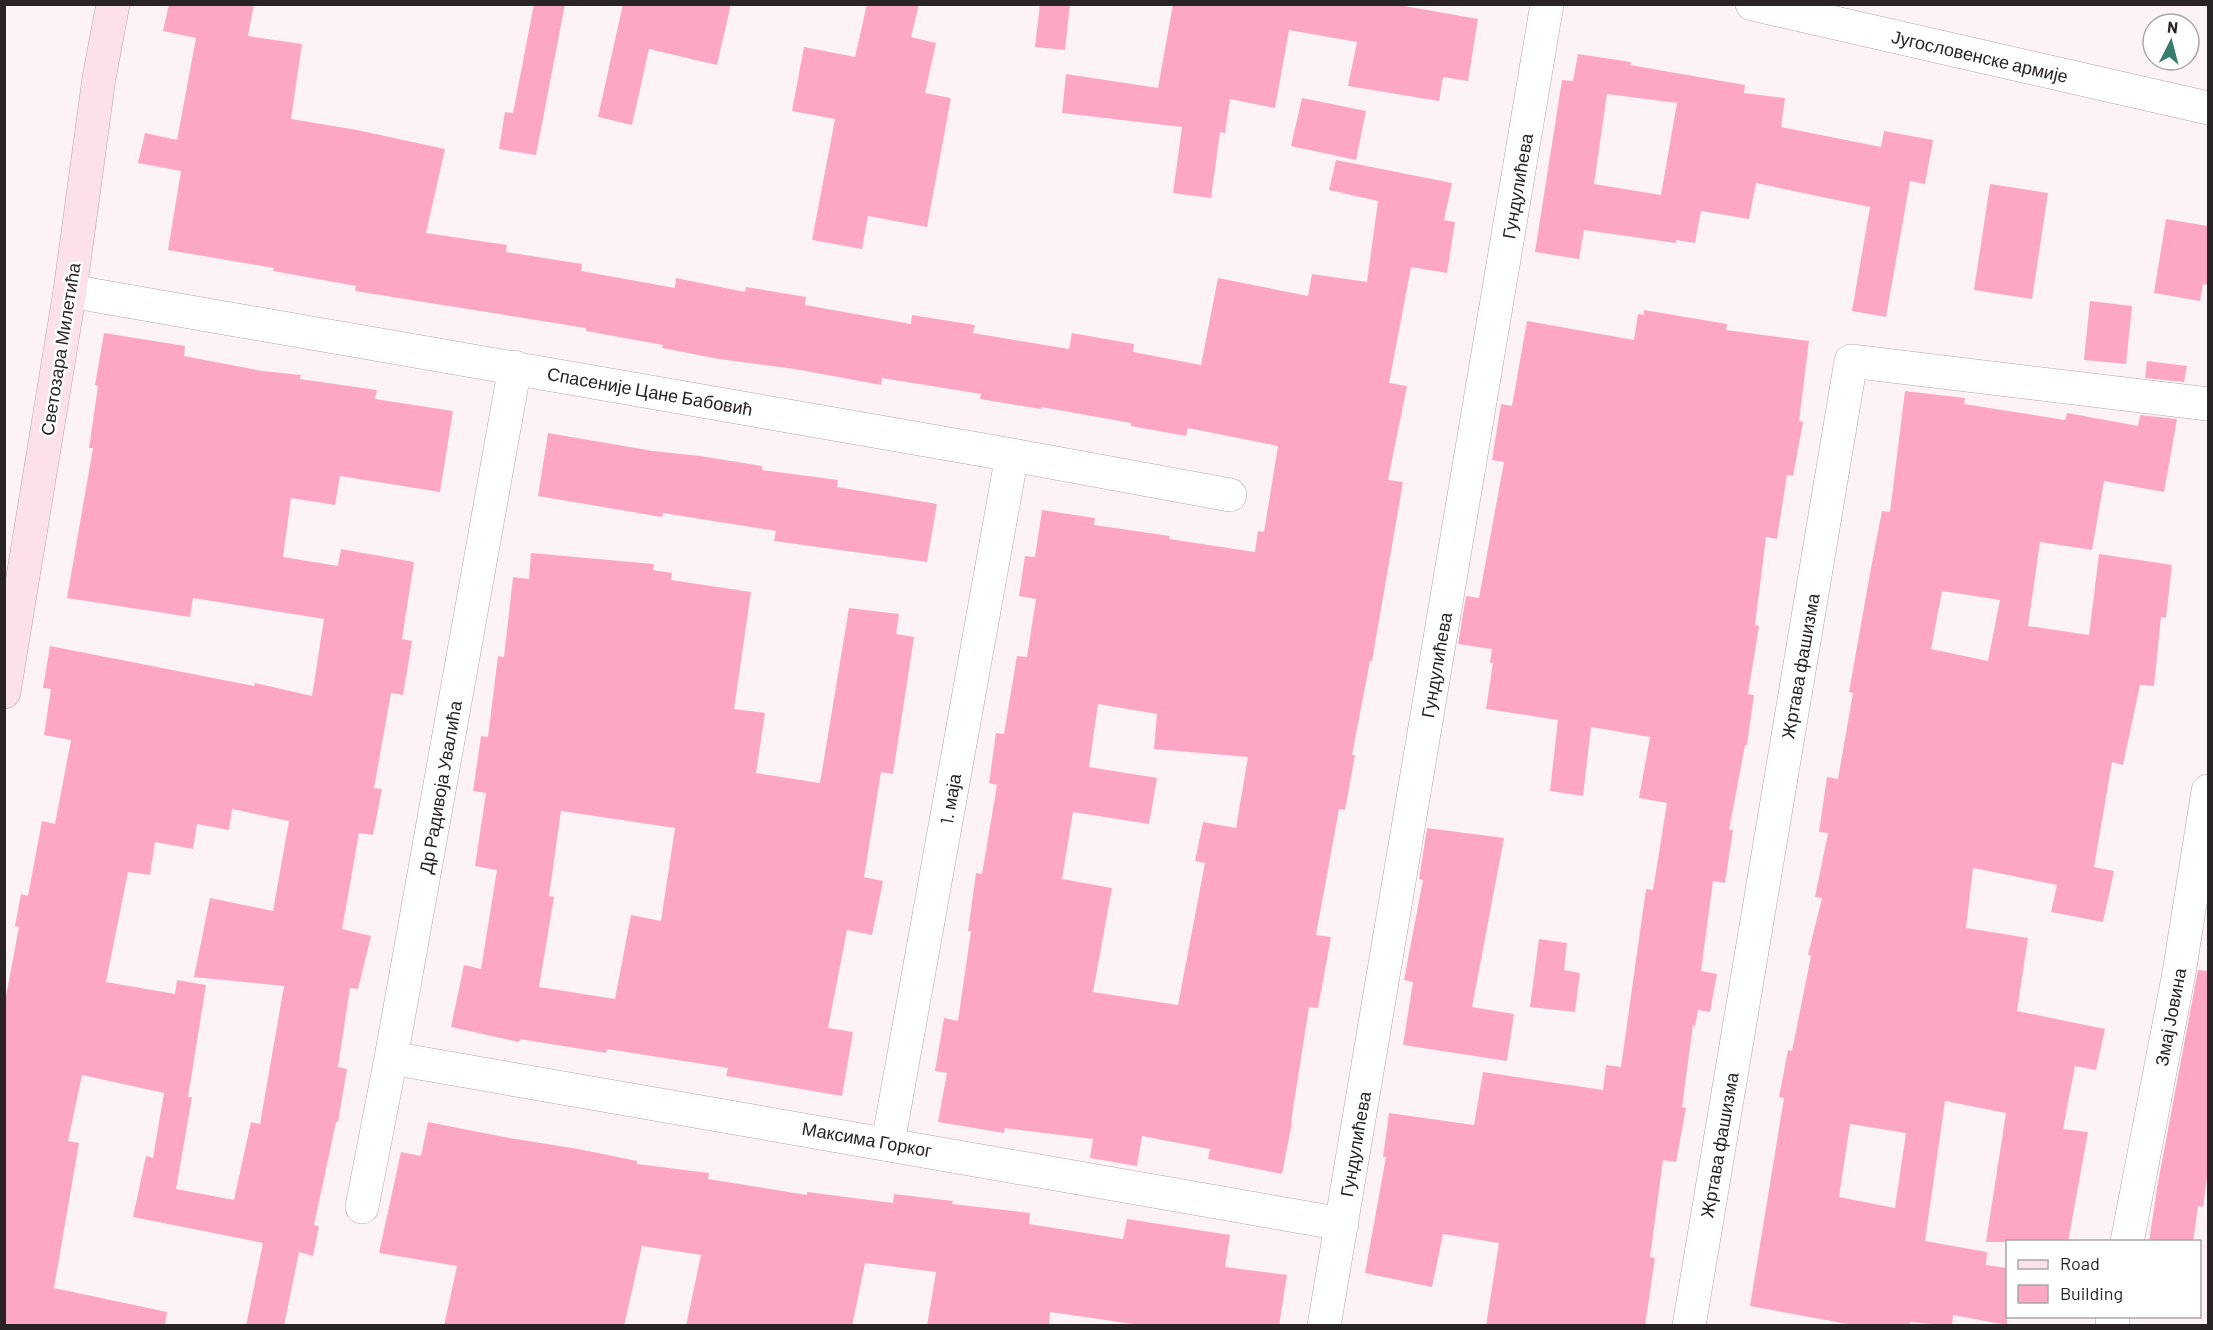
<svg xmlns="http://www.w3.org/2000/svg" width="2213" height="1330" font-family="Barlow,sans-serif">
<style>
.building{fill:#fea7c5;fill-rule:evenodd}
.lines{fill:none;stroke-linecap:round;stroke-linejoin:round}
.street-casing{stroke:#b4a4a9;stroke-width:34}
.secondary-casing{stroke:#b4a4a9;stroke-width:34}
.street{stroke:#fff;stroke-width:33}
.secondary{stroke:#fce1ea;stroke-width:33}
.labels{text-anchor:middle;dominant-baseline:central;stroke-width:5;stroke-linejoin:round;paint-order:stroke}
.street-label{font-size:18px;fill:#292325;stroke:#fff}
</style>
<rect width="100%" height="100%" fill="#fdf3f6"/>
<!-- building -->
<path class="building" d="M 169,4 L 254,4 L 248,36 L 302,44 L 291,119 L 357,130 L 445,149 L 426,233 L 507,245 L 506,252 L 582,264 L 581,271 L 675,288 L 676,278 L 745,292 L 746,287 L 806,297 L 805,305 L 911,324 L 912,315 L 975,325 L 973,333 L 1069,349 L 1072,333 L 1134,344 L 1133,352 L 1201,365 L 1218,278 L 1308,296 L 1312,274 L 1367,282 L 1378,201 L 1329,190 L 1336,160 L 1452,183 L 1444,220 L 1455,222 L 1447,273 L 1411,267 L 1389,383 L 1407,386 L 1388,480 L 1403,482 L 1372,661 L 1370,661 L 1352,755 L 1355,755 L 1345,810 L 1339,809 L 1316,935 L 1331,937 L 1318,1008 L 1309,1007 L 1291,1122 L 1292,1122 L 1282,1174 L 1208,1159 L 1210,1149 L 1142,1136 L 1137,1166 L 1090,1158 L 1093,1139 L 1005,1128 L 1004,1133 L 938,1122 L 947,1073 L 935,1071 L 944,1018 L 958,1021 L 971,931 L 968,931 L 976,873 L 982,874 L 997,785 L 989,783 L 996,733 L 1004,734 L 1017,656 L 1027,657 L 1036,599 L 1019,596 L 1025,556 L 1035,557 L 1042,510 L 1095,518 L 1094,525 L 1170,536 L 1169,539 L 1255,552 L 1258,531 L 1264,532 L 1278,446 L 1188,428 L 1186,436 L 1131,426 L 1131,423 L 1041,407 L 1041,409 L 980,399 L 981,394 L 882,378 L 881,385 L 795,369 L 719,359 L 662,348 L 663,345 L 586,331 L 586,328 L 355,291 L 356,286 L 273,271 L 274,268 L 168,250 L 181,171 L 138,163 L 145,133 L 177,140 L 196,38 L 163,31 ZM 1098,704 L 1157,714 L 1154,749 L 1248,757 L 1236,828 L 1203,822 L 1195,861 L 1205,863 L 1178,1005 L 1093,992 L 1112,888 L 1062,879 L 1073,812 L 1149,824 L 1157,778 L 1089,767 Z
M 534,4 L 565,4 L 536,155 L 499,149 L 505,112 L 513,113 Z
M 623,4 L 731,4 L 717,65 L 649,49 L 632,125 L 598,117 Z
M 867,4 L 919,4 L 911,37 L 936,43 L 925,93 L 951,98 L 927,227 L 868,216 L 862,249 L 812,240 L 835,119 L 792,111 L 804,47 L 855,57 Z
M 1040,4 L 1070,4 L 1065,50 L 1035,47 Z
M 1173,4 L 1393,4 L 1478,19 L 1468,81 L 1443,77 L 1439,101 L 1348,86 L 1357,42 L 1289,30 L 1275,108 L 1230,99 L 1225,133 L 1220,132 L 1211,198 L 1173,193 L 1182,127 L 1062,113 L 1066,74 L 1158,88 Z
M 1578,54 L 1631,62 L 1630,65 L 1745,85 L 1744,93 L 1785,98 L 1781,127 L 1881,147 L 1884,131 L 1933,140 L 1925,184 L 1910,181 L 1886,317 L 1852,311 L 1870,207 L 1756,183 L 1749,219 L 1701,211 L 1695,243 L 1676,240 L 1676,243 L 1584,230 L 1579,259 L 1535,252 L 1562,80 L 1573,81 ZM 1607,94 L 1677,103 L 1661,195 L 1594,184 Z
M 1302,98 L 1366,111 L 1356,160 L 1291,146 Z
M 1990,184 L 2048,193 L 2032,299 L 1974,290 Z
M 2166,219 L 2208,226 L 2208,285 L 2203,284 L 2200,301 L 2154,293 Z
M 2090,301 L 2132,306 L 2126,364 L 2084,360 Z
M 1644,310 L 1727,324 L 1726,330 L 1809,341 L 1799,421 L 1803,422 L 1793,476 L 1787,475 L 1777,539 L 1766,537 L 1755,625 L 1759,626 L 1748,694 L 1754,695 L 1747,745 L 1745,745 L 1729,830 L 1733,830 L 1725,883 L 1713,881 L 1701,971 L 1717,974 L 1710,1012 L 1698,1010 L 1695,1026 L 1693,1025 L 1682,1107 L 1686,1108 L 1676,1162 L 1663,1160 L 1650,1257 L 1655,1258 L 1645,1326 L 1486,1326 L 1499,1243 L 1443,1234 L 1432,1287 L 1365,1273 L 1386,1157 L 1383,1157 L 1389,1113 L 1474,1125 L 1483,1072 L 1603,1090 L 1606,1065 L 1621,1067 L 1646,889 L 1653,890 L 1667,803 L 1639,798 L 1650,737 L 1591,727 L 1583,796 L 1550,791 L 1558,720 L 1486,709 L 1493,663 L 1490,663 L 1492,649 L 1458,644 L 1466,596 L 1479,598 L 1504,462 L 1492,460 L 1501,404 L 1512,406 L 1527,321 L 1634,340 L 1638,314 L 1644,315 Z
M 104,333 L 185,346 L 184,356 L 262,371 L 301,375 L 300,379 L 377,390 L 375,399 L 453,411 L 440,492 L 340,476 L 335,505 L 291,498 L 283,557 L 338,566 L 341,549 L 414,562 L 402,639 L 412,641 L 403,695 L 391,693 L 374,788 L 382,789 L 373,835 L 359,833 L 342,929 L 371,936 L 358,989 L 350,988 L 338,1067 L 347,1069 L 338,1122 L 336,1122 L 314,1225 L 319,1226 L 313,1256 L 299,1252 L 284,1326 L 246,1326 L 263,1243 L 133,1217 L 146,1156 L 153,1158 L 164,1093 L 82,1075 L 68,1141 L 79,1143 L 54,1288 L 167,1312 L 165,1326 L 4,1326 L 4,1007 L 19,927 L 15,926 L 21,894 L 28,896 L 42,821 L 55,824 L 71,740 L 44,735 L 51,689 L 43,688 L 50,646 L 254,686 L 255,683 L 312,696 L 324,619 L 193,598 L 190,617 L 67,598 L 93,448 L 89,448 L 98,386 L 95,385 ZM 232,809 L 289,821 L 273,911 L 210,898 L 194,977 L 284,986 L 260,1124 L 251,1122 L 234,1200 L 176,1189 L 192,1097 L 188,1097 L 206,985 L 177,980 L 175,994 L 106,982 L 128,872 L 150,875 L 155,842 L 193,849 L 197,824 L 229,830 Z
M 2147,361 L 2187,366 L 2184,382 L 2145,378 Z
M 1905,391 L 1965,398 L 1964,404 L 2065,420 L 2067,413 L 2138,426 L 2140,415 L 2177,419 L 2164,492 L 2104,481 L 2092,550 L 2040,542 L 2028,626 L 2089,635 L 2099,554 L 2172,565 L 2166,618 L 2161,617 L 2154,686 L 2140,685 L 2123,765 L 2112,762 L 2094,867 L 2114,871 L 2103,922 L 2051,912 L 2057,885 L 1973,868 L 1966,928 L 2028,938 L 2017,1011 L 2105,1029 L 2096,1070 L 2075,1066 L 2063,1129 L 2088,1132 L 2068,1242 L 1986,1242 L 2006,1113 L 1945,1101 L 1925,1241 L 1987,1252 L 1986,1265 L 2007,1268 L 2007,1325 L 1953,1315 L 1952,1326 L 1910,1322 L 1910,1326 L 1859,1326 L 1750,1306 L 1784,1098 L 1779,1097 L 1788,1050 L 1792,1051 L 1811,956 L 1808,955 L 1822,898 L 1815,897 L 1828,833 L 1819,832 L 1827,777 L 1838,779 L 1853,693 L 1849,692 L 1871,568 L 1882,511 L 1890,512 ZM 1942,591 L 2000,600 L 1988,661 L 1931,649 ZM 1850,1124 L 1906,1133 L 1895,1208 L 1839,1197 Z
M 548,433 L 653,451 L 700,456 L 762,466 L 762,470 L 838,480 L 837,487 L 937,504 L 927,562 L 774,541 L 776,531 L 663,513 L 662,517 L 538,496 Z
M 531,553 L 654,564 L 653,570 L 672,573 L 671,580 L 751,592 L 734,709 L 765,713 L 756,773 L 820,783 L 849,608 L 899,614 L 896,634 L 914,637 L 893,774 L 881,772 L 864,877 L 883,881 L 872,935 L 847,930 L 828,1028 L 853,1032 L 842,1096 L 726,1076 L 728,1068 L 607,1049 L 606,1053 L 520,1039 L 519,1042 L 451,1027 L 464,965 L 481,969 L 497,870 L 475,866 L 486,793 L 473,791 L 481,736 L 488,737 L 498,656 L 504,657 L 513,577 L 529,579 ZM 561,811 L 675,828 L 661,921 L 631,915 L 615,999 L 539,987 L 554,897 L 549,896 Z
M 1427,828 L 1504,838 L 1472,1007 L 1514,1014 L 1507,1061 L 1403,1045 L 1413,982 L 1404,980 L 1423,880 L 1419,879 Z
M 1539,939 L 1567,943 L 1564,970 L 1580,973 L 1575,1012 L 1530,1007 Z
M 2198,970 L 2208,971 L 2208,1171 L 2203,1207 L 2198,1206 L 2193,1242 L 2149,1242 L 2157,1188 Z
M 428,1122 L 504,1137 L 578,1149 L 637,1161 L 637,1164 L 709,1173 L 708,1179 L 807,1195 L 807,1192 L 893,1203 L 894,1194 L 953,1201 L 952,1204 L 1030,1213 L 1029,1224 L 1123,1239 L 1127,1219 L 1230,1235 L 1225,1267 L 1287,1275 L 1279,1326 L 1147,1326 L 1050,1312 L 1049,1326 L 927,1326 L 936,1272 L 865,1263 L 852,1326 L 686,1326 L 701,1255 L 642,1246 L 624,1326 L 444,1326 L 457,1266 L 379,1253 L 401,1152 L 421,1156 Z"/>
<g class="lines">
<!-- street casing -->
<g class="street-casing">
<path id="street" d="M 1752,4 L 2208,108
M 70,291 L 1012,455 L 1230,495
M 391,1058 L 1342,1224
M 888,1143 L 1012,455
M 362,1207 L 391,1058 L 515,367
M 2127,1242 L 2179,973 L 2208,791
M 1324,1326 L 1547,4
M 1689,1326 L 1851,361 L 2208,404
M 2112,1326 L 2113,1316"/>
</g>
<!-- secondary casing -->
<g class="secondary-casing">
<path id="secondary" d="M 4,692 L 70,291 L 99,78 L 113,4"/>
</g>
<!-- street -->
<use href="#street" class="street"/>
<!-- secondary -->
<use href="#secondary" class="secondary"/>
</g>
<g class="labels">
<!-- street labels -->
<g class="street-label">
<text transform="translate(1980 56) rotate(13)">Југословенске армије</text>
<text transform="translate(1517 186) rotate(-80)">Гундулићева</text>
<text transform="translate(60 349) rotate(-81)">Светозара Милетића</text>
<text transform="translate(650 391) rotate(10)">Спасеније Цане Бабовић</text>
<text transform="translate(1436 665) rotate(-80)">Гундулићева</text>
<text transform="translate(1800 666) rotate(-80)">Жртава фашизма</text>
<text transform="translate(440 787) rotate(-80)">Др Радивоја Увалића</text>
<text transform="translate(950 799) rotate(-80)">1. маја</text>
<text transform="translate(2170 1017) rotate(-79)">Змај Јовина</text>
<text transform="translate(867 1139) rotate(10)">Максима Горког</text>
<text transform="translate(1355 1144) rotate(-80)">Гундулићева</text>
<text transform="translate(1719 1145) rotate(-80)">Жртава фашизма</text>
</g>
</g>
<!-- border -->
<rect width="2213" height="1330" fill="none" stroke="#292325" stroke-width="12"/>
<!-- legend -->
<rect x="2006" y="1240" width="195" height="78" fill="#ffffff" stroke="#a9a7a8" stroke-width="1.5"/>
<rect x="2018" y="1260" width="30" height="9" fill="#fce1ea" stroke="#a9a7a8" stroke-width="1.5"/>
<text x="2060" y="1270" font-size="18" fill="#292325">Road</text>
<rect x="2018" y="1285" width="30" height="18" fill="#fea7c5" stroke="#a9a7a8" stroke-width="1.5"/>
<text x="2060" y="1300" font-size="18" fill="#292325">Building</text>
<!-- north arrow -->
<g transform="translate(2171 42) rotate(6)"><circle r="28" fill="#ffffff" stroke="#a9a7a8" stroke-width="1.5"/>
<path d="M0-4.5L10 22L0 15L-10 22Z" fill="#3a7d6f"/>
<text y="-9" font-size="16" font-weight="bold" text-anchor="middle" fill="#292325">N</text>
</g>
</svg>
